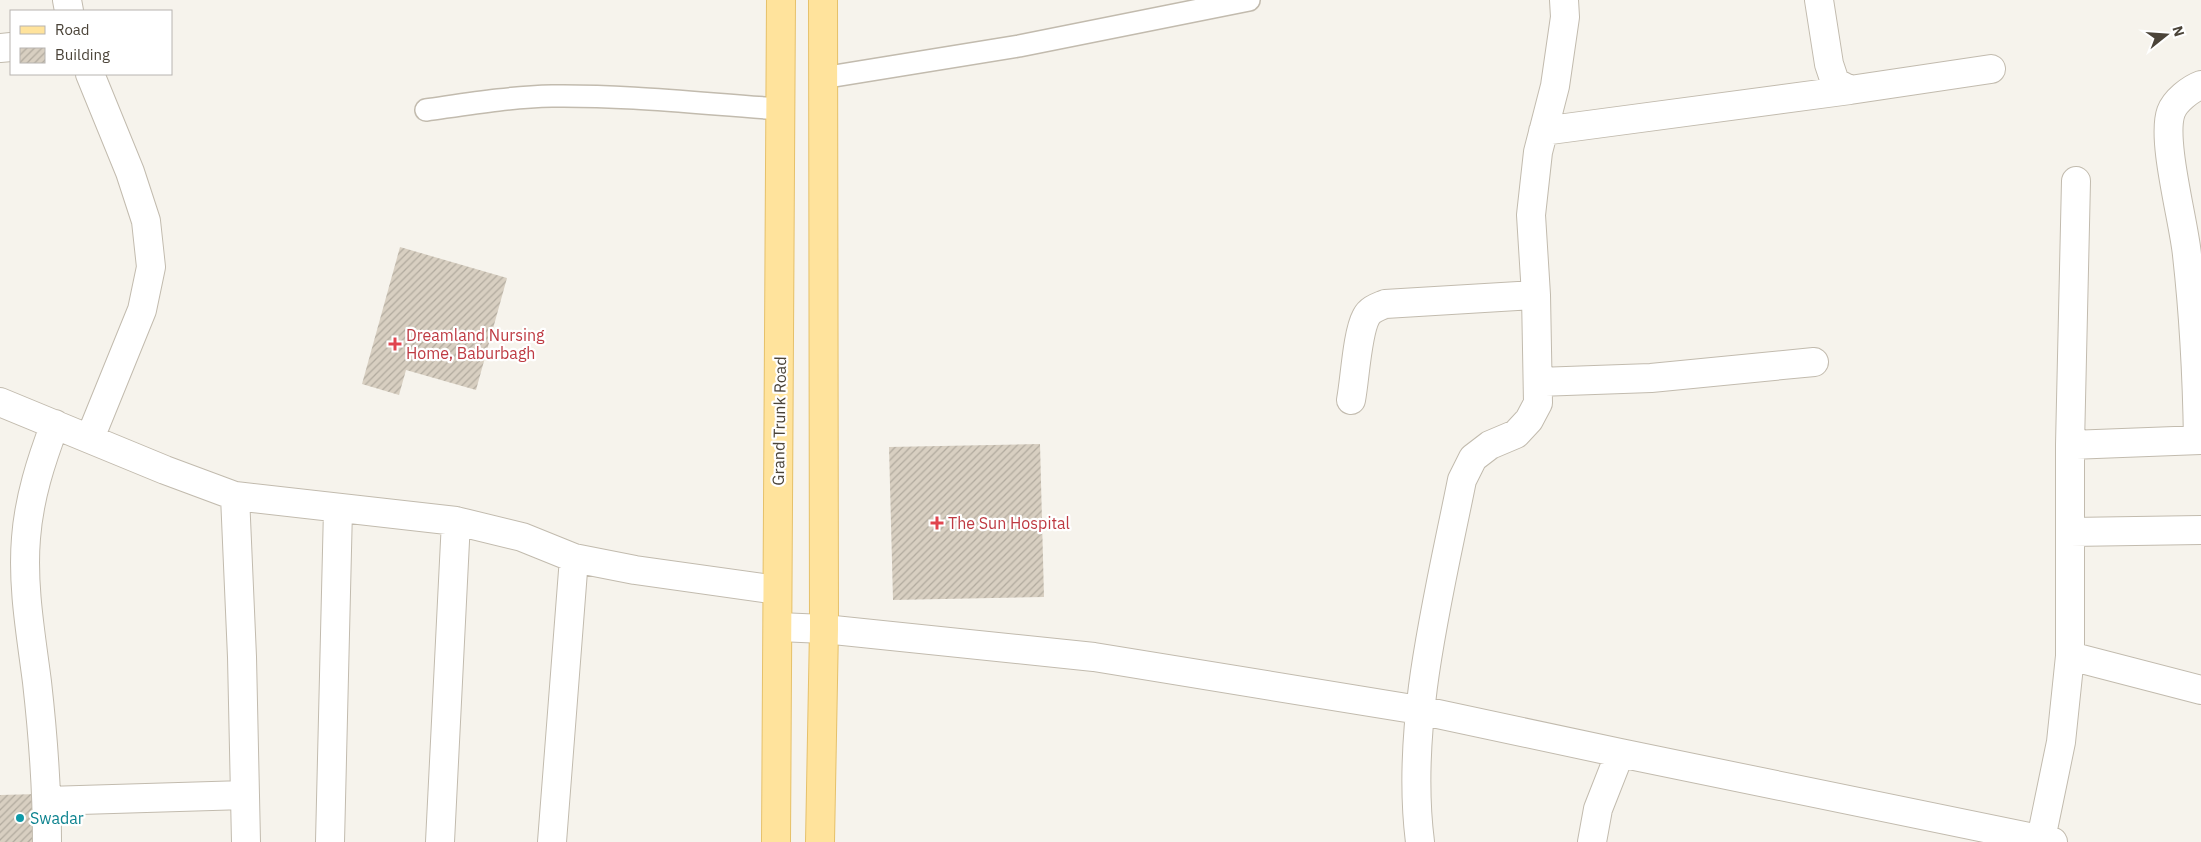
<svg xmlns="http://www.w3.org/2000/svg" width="2201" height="842" font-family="'IBM Plex Sans',sans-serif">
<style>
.building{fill:url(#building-hatch)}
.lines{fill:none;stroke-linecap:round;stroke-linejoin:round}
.service-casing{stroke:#c2bbae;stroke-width:24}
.minor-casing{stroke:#c2bbae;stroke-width:30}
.primary-casing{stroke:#e6c16a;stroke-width:30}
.service{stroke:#fff;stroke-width:21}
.minor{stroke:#fff;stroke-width:28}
.primary{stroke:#ffe39c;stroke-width:28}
.health-dot{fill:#e0444e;stroke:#fff;stroke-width:2}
.culture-dot{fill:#0f9aa8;stroke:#fff;stroke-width:2}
.labels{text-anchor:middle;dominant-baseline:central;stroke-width:4.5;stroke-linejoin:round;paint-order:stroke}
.health-label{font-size:16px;fill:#be3a42;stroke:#fff;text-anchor:start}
.street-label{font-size:16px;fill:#4b4439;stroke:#fff}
.culture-label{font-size:16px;fill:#0d838f;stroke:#fff;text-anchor:start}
</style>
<defs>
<pattern id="building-hatch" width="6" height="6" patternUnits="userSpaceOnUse" patternTransform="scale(1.25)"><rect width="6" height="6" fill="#d8cfc1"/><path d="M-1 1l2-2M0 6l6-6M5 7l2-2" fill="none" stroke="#b1aa9e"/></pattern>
</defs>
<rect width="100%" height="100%" fill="#f6f3ec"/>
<!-- building -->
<path class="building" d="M 400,247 L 507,278 L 476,390 L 406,370 L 399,395 L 362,384 Z
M 1040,444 L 1044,597 L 893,600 L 889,447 Z
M 39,794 L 41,842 L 0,842 L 0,795 Z"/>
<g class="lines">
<!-- service casing -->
<g class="service-casing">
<path id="service" d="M 822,78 L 1019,46 L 1249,0
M 426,110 C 468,104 509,97 552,96 C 628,95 705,104 781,109"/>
</g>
<!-- minor casing -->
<g class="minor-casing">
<path id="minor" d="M 67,0 L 69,11
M 1819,0 L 1829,64 L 1835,82 L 1850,90 L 1991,69
M 0,48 L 11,47
M 90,74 L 130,172 L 146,221 L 151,267 L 142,310 L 90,438
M 1543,131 L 1850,90
M 1538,382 L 1651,378 L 1814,362
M 1351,400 C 1355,379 1357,334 1366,317 C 1370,309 1378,307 1385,304 L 1536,295
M 0,402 L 165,470 L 235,496 L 456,521 L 522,537 L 574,558 L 635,570 L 777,590
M 2198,440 C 2197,378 2194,317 2187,255 C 2184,222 2161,140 2171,112 C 2175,101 2190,89 2201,85
M 2070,445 L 2201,440
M 235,496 L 242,657 L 246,842
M 2070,532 L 2201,530
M 779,627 L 824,629 L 1094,657 L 1419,710 L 1620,753 L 2053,842
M 2070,656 L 2201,690
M 47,801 L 245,795
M 2041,839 L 2061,742 L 2070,656 L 2070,445 L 2076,181
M 47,842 C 47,789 43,735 37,682 C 31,635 22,586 26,538 C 29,498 41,461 55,424
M 330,842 L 338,509
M 440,842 L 456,521
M 552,842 L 574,558
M 1420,842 C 1405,725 1439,595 1462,480 L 1473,458 L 1490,445 L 1516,434 L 1529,420 L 1538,403 L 1536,295 L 1531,215 L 1538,152 L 1555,86 L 1565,17 L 1564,0
M 1592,842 L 1598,809 L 1620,753"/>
</g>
<!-- primary casing -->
<g class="primary-casing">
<path id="primary" d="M 776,842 L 781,0
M 820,842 L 824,629 L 823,0"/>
</g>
<!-- service -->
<use href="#service" class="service"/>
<!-- minor -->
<use href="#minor" class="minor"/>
<!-- primary -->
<use href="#primary" class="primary"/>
</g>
<!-- markers -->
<g class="health-dot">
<path d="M392.5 336.5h5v5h5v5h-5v5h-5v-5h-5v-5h5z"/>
<path d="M934.5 515.5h5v5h5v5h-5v5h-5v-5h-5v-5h5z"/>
</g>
<circle class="culture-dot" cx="20" cy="818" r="5"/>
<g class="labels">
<!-- health labels -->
<g class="health-label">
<text x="406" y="335">Dreamland Nursing<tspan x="406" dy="18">Home, Baburbagh</tspan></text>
<text x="948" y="523">The Sun Hospital</text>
</g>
<!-- street labels -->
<g class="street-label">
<text transform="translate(779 421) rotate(-89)">Grand Trunk Road</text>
</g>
<!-- culture labels -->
<g class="culture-label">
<text x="30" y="818">Swadar</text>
</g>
</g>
<!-- legend -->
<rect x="10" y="10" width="162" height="65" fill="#ffffff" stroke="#b7b4b0"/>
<rect x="20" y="26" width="25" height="8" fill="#ffe39c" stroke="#b7b4b0"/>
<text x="55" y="35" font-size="15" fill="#4b4439">Road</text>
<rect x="20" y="48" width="25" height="15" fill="url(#building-hatch)" stroke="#b7b4b0"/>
<text x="55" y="60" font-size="15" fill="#4b4439">Building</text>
<!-- north arrow -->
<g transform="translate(2166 35) rotate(73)" stroke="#ffffff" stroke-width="4" paint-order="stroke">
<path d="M0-4L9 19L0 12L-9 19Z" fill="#4b4439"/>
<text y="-8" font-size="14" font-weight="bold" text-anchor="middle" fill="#4b4439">N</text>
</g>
</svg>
